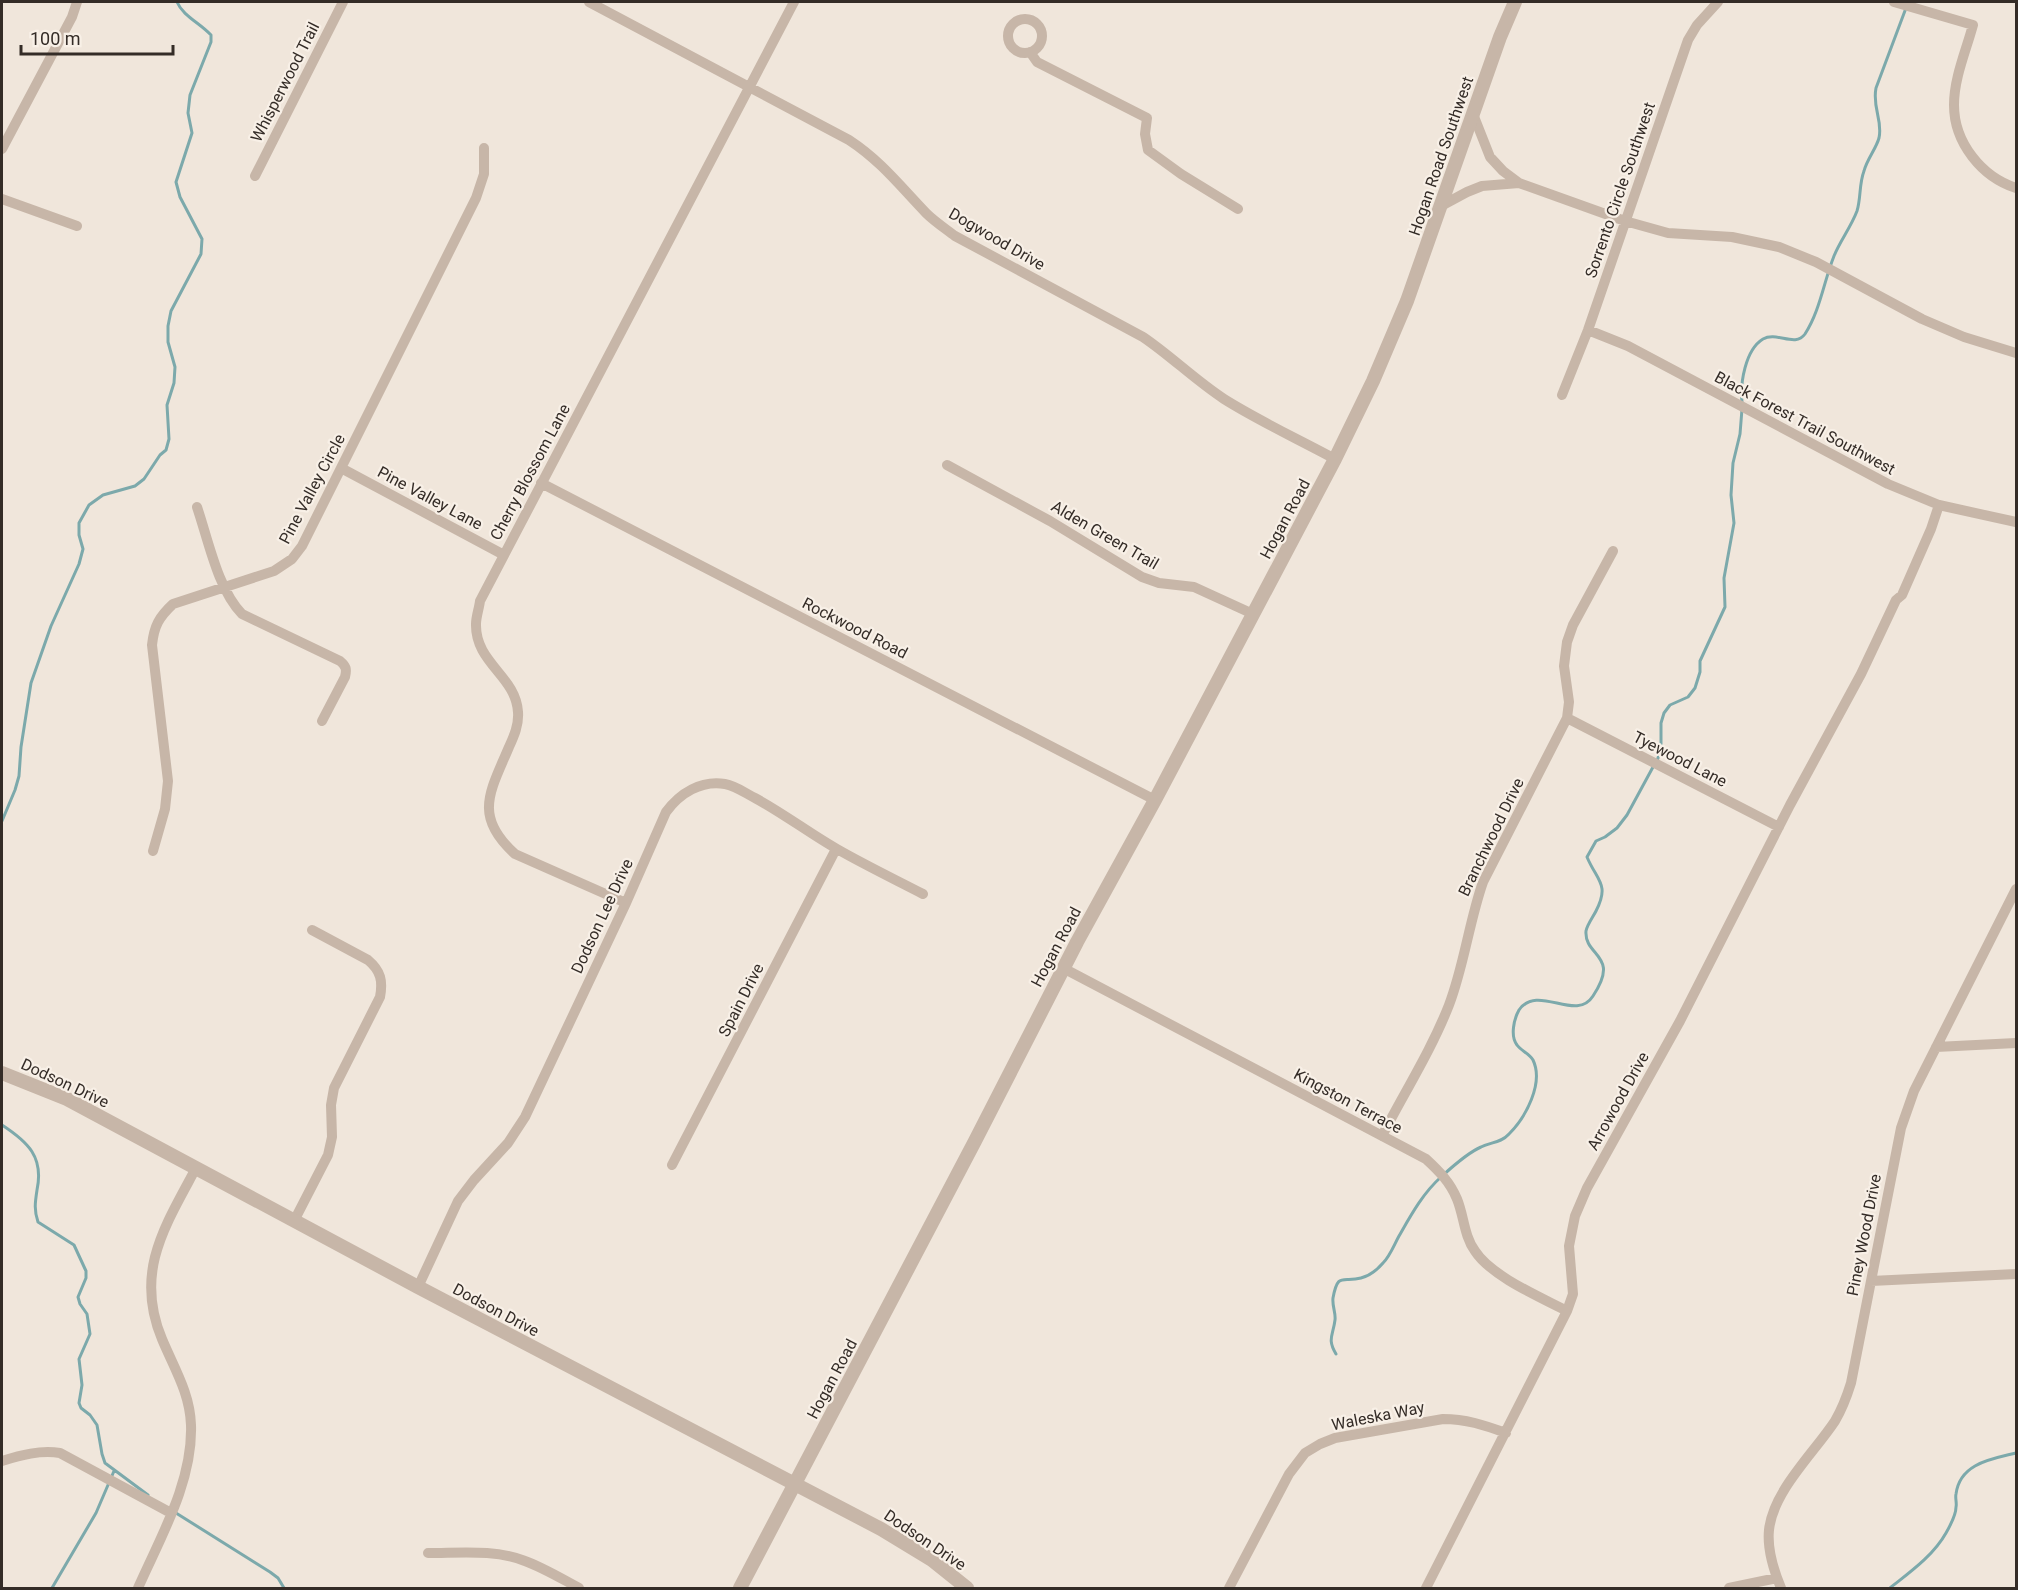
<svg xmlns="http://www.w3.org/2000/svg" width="2018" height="1590" font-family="Roboto,sans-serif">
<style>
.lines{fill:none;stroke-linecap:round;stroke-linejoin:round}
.stream{stroke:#7ca9ab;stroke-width:3}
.minor{stroke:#c7b6a8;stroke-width:10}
.tertiary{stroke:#c7b6a8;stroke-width:14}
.labels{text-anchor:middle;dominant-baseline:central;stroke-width:4.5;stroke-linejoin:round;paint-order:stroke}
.street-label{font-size:16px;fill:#342c27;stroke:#f8f0e7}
</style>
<rect width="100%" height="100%" fill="#f0e6db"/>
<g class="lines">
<!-- stream -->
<path class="stream" d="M 1742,402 C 1740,384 1745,350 1763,339 C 1777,331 1795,348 1805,334 C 1820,311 1824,281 1834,256 C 1840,241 1851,227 1857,211 C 1861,198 1859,184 1864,171 C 1867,159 1876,149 1879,138 C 1883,120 1872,108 1876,88 L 1906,8
M 1657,761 L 1661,749 L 1661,723 L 1664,713 L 1670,705 L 1688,697 L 1695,688 L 1700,672 L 1700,661 L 1725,607 L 1724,578 L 1734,523 L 1731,495 L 1733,463 L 1740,434 L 1742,409
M 2,821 L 15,790 L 19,776 L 21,747 L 31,683 L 51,626 L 79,564 L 83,549 L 79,535 L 79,523 L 89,505 L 103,495 L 135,486 L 144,479 L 160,455 L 166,450 L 169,439 L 167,405 L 174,383 L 175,367 L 168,342 L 168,326 L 171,311 L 201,254 L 202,239 L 180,197 L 176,182 L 192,133 L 188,113 L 190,95 L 211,42 L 211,35 C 200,23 183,16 177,2
M 2,1125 C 28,1142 44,1157 37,1190 C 35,1203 34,1210 38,1222 L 74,1245 L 86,1271 L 86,1278 L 78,1297 L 80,1304 L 87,1314 L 90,1334 L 79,1359 L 82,1385 L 79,1403 L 81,1408 L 90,1415 L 97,1425 L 102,1454 L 105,1463 L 148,1495
M 1336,1354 C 1327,1339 1333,1336 1335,1320 C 1336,1313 1332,1306 1333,1298 C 1338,1271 1343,1283 1361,1278 C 1369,1276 1377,1270 1383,1263 C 1390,1256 1394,1245 1399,1236 C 1411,1215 1423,1193 1441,1177 C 1452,1167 1467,1153 1481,1147 C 1491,1142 1501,1143 1509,1134 C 1526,1117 1544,1083 1533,1060 C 1529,1053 1521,1051 1517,1045 C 1510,1036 1514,1019 1519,1010 C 1538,983 1576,1023 1593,996 C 1621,954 1584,957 1586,931 C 1587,925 1593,917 1596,911 C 1610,884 1597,881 1587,857 L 1596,841 L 1605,837 L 1617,828 L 1627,815 L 1653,767
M 176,1513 L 270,1572 L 278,1578 L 284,1588
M 52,1588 L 96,1513 L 114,1471
M 1890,1588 C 1910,1572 1933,1556 1946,1533 C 1950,1526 1956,1515 1956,1507 C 1957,1503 1955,1498 1956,1494 C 1960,1463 1992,1459 2016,1453"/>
<!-- minor -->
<path class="minor" d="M 589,2 L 849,140 C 881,161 900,186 926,213 C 935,222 946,229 955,236 L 1143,337 C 1171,356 1195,380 1224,399 C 1259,421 1298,439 1335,459
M 1894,2 L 1973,25 C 1966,51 1954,78 1954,105 C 1954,143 1982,177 2016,188
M1008 36a17 17 0 1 1 34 0a17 17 0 1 1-34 0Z
M 1030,52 L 1037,62 L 1147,118 L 1145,134 L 1148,150 L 1181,174 L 1238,209
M 1473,114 L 1490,157 L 1503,171 L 1519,183 L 1625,221 L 1668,233 L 1732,237 L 1779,247 L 1816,262 L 1922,319 L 1964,337 L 2016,353
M 2,149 L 72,17 L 77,2
M 255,176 L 343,2
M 2,199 L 77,226
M 1441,206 L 1467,192 L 1482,186 L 1519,183
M 1588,330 L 1628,346 L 1888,484 L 1939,505 L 2016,522
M 1562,395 L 1588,330 L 1688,40 L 1697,25 L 1718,2
M 947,465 L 1050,521 L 1142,577 L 1159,583 L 1194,587 L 1253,614
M 341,468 L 504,555
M 541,483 L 1155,800
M 197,507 C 208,539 218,590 242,614 L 340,661 C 346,666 347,669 345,677 L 322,721
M 1567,718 L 1779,827
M 153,851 L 165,809 L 168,781 L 152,645 C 154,626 159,617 173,604 L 274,571 L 292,559 L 302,546 L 476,198 L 484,174 L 484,148
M 626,903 L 515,854 C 473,816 490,792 509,747 C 514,736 519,725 518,712 C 516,676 475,663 476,624 C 476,617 479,609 480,601 L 794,2
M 1063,968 L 1426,1159 C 1439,1171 1450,1182 1457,1199 C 1464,1216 1464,1236 1475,1251 C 1491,1276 1540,1297 1567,1311
M 1936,1047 L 2016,1043
M 1382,1136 C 1404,1093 1431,1051 1449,1005 C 1464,966 1469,922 1483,882 L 1567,718 L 1569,702 L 1564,666 L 1567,642 L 1573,625 L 1613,551
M 672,1165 L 836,849
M 294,1221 L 328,1155 L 332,1137 L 331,1105 L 334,1088 L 380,997 C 383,981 381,971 368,960 L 312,930
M 1871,1281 L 2016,1274
M 418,1287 L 458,1201 L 474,1180 L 508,1143 L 525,1117 L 626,903 L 666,812 C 680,793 701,780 725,784 C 736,786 745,793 755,798 C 783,813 809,833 837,849 C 865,865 894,879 923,894
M 2,1461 C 21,1455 40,1450 60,1453 L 171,1513
M 428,1553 C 460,1553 495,1549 525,1561 C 544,1568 562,1579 579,1588
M 138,1588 C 160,1538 193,1482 191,1425 C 190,1393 174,1368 162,1339 C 134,1272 165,1226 196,1168
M 1229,1588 L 1289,1474 L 1305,1453 L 1320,1444 L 1335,1438 L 1443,1419 C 1466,1419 1484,1425 1506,1433
M 1426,1588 L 1567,1311 L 1573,1294 L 1569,1246 L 1575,1216 L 1587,1188 L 1680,1021 L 1790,805 L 1861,674 L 1896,600 L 1902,595 L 1931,529 L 1939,505
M 1729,1588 L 1777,1578
M 1781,1588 C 1774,1571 1767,1549 1769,1530 C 1773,1491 1814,1453 1835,1421 C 1842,1409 1847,1396 1851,1383 L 1901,1128 L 1914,1091 L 2016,889"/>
<!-- tertiary -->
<path class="tertiary" d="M 2,1073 L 67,1099 L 418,1287 L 881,1529 L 932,1560 L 967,1588
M 740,1588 L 975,1141 L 1077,942 L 1155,800 L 1335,459 L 1373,381 L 1407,301 L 1500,37 L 1515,2"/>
</g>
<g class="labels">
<!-- street labels -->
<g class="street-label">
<text transform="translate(285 82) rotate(-63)">Whisperwood Trail</text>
<text transform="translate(1441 156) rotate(-71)">Hogan Road Southwest</text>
<text transform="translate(1620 190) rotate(-71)">Sorrento Circle Southwest</text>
<text transform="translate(997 239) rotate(30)">Dogwood Drive</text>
<text transform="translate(1805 423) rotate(28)">Black Forest Trail Southwest</text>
<text transform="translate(530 472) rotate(-62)">Cherry Blossom Lane</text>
<text transform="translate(312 489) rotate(-62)">Pine Valley Circle</text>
<text transform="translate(430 498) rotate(28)">Pine Valley Lane</text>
<text transform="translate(1285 519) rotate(-62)">Hogan Road</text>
<text transform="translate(1105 535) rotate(30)">Alden Green Trail</text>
<text transform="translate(855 628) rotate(27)">Rockwood Road</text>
<text transform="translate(1680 759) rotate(27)">Tyewood Lane</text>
<text transform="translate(1491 837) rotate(-64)">Branchwood Drive</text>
<text transform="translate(602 916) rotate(-65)">Dodson Lee Drive</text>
<text transform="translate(1056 947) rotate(-62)">Hogan Road</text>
<text transform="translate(741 1000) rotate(-63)">Spain Drive</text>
<text transform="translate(65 1083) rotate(25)">Dodson Drive</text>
<text transform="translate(1348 1101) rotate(28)">Kingston Terrace</text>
<text transform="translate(1618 1101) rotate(-61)">Arrowood Drive</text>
<text transform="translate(1864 1235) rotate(-79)">Piney Wood Drive</text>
<text transform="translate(496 1310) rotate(28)">Dodson Drive</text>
<text transform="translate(832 1379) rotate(-62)">Hogan Road</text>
<text transform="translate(1378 1416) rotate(-11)">Waleska Way</text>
<text transform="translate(925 1540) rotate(34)">Dodson Drive</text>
</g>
</g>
<!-- border -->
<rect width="2018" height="1590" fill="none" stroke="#342c27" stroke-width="6"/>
<!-- scale -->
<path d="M21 45v9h152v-9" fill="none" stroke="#342c27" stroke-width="3"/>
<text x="30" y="45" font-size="18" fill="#342c27" stroke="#f8f0e7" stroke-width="4.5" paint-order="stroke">100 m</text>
</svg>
